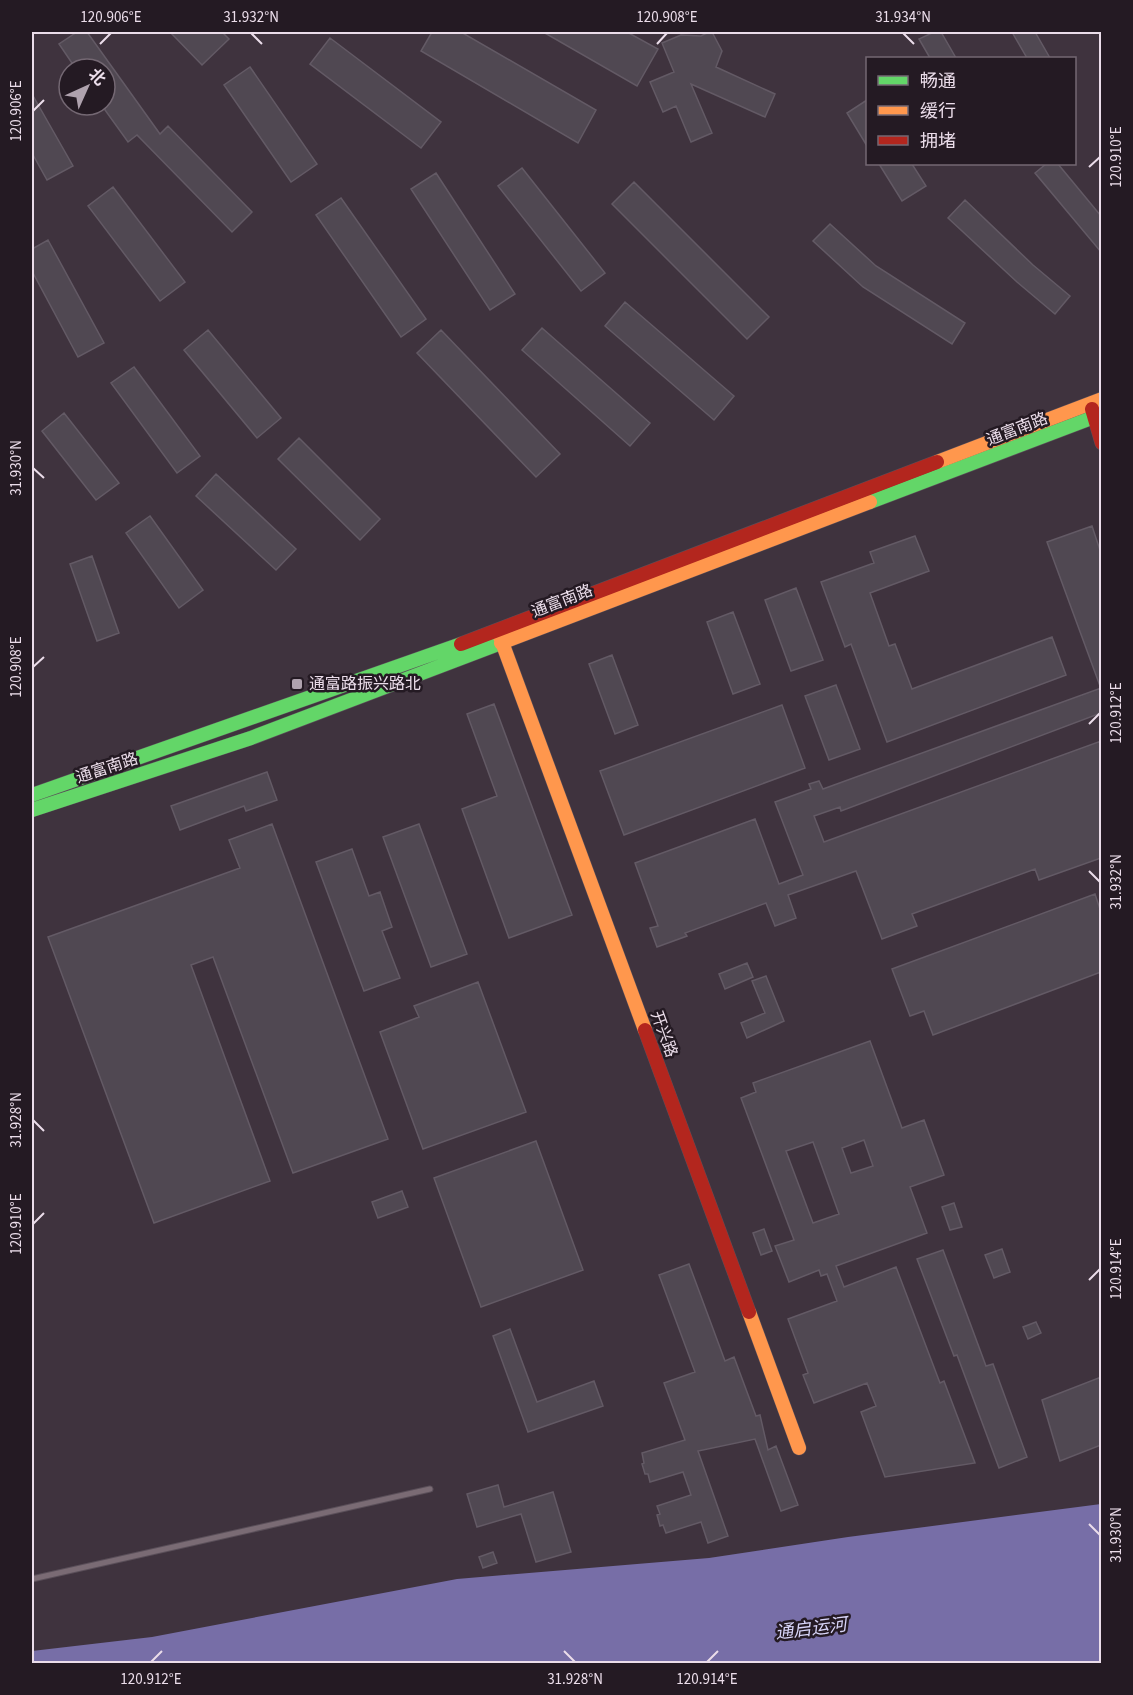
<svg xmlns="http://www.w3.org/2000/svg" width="1133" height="1695" font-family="'Source Sans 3','Noto Sans SC',sans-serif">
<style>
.water{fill:#776ea7}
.building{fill:#504852;stroke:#635a65;stroke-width:1.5;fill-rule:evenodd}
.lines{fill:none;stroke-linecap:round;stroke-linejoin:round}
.lane-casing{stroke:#5a4f59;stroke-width:7}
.fast-casing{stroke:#5a4f59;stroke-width:15}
.slow-casing{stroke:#5a4f59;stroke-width:15}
.jam-casing{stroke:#5a4f59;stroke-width:15}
.lane{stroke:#7a6b74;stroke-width:5}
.fast{stroke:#63d668;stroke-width:14}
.slow{stroke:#ff974d;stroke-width:14}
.jam{stroke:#b3261e;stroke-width:14}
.ticks{fill:none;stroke:#ebddea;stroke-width:2}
.poi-dot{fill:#afa2ae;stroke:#241a23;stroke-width:2}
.labels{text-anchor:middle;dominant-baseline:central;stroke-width:5;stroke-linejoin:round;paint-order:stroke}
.street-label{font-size:16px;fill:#ebddea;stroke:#241a23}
.poi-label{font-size:16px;fill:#ebddea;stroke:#241a23;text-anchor:start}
.water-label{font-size:18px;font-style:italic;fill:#d7d4f7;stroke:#241a23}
.neatline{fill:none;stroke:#ebddea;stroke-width:2}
.ticks-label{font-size:15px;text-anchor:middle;fill:#ebddea}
</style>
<rect width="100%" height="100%" fill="#3f333e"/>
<!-- water -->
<path class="water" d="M 1101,1504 L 1101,1663 L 32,1663 L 32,1651 L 152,1637 L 457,1579 L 709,1558 L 848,1537 Z"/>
<!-- building -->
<path class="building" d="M 77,32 L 87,32 L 160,134 L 168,126 L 252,212 L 232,232 L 137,135 L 128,142 L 105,110 L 105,69 L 76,69 L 59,44 Z
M 170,32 L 222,32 L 229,39 L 202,65 Z
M 432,32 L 461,32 L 596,110 L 578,143 L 421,51 Z
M 543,32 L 627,32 L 658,49 L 637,86 Z
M 709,32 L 712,32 L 722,51 L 716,67 L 775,94 L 765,117 L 691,84 L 712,133 L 691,142 L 676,106 L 663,112 L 650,82 L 674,72 L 662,43 L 681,35 L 701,36 Z
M 934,32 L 941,32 L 956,58 L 930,58 L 919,39 Z
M 1012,32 L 1035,32 L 1050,58 L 1027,58 Z
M 330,38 L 441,122 L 421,148 L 310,64 Z
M 250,67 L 317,164 L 291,182 L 224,85 Z
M 32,94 L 73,166 L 47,180 L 32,153 Z
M 867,100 L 867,146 L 847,113 Z
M 879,164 L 912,164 L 926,186 L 902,201 Z
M 1046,164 L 1058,164 L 1101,216 L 1101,252 L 1035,173 Z
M 522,168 L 605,273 L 581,291 L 498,186 Z
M 436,173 L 515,294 L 490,310 L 411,189 Z
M 634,182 L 769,317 L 747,339 L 612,204 Z
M 113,187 L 185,282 L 160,301 L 88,206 Z
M 341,198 L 426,319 L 401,337 L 316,215 Z
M 965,200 L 1033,265 L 1070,296 L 1055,314 L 1017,282 L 948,218 Z
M 830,224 L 876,266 L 965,323 L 952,344 L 863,287 L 813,241 Z
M 48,240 L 104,343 L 78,357 L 32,271 L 32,249 Z
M 625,302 L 734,396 L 714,420 L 605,326 Z
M 542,328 L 650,423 L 630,446 L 522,350 Z
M 208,330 L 281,418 L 257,438 L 184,350 Z
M 441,330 L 560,454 L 536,477 L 417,353 Z
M 134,367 L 200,456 L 177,473 L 111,383 Z
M 64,413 L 119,483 L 96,500 L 42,431 Z
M 299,438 L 380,519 L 360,540 L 278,459 Z
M 216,474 L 296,549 L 276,570 L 196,496 Z
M 150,516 L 203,590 L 179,608 L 126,533 Z
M 1092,526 L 1101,553 L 1100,686 L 1047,542 Z
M 915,536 L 929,571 L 870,593 L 889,646 L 895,644 L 912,689 L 1052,637 L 1066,675 L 887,742 L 851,644 L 845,647 L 821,582 L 874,563 L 870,552 Z
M 92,556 L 119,633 L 97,641 L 70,564 Z
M 796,588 L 823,660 L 791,671 L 765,600 Z
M 733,612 L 760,684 L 733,694 L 707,622 Z
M 612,655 L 638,725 L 615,734 L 589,664 Z
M 836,685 L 860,749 L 829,760 L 805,696 Z
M 1101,688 L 1101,713 L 841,811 L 840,807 L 814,816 L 824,842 L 1101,741 L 1101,858 L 1039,880 L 1035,869 L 912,914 L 917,926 L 882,939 L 856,871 L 788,895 L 796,918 L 775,926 L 766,903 L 685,933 L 687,936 L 657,947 L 650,928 L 658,926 L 635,863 L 755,819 L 779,884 L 803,875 L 775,802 L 811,789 L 809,784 L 819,781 L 823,789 Z
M 494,704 L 572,915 L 509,938 L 462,809 L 497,796 L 467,714 Z
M 782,705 L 805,768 L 624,835 L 600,771 Z
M 267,772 L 277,800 L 246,811 L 244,806 L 180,830 L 171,806 Z
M 272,824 L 388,1139 L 293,1173 L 213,957 L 191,965 L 270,1181 L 154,1223 L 48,937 L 240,868 L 229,840 Z
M 419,824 L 467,954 L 431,967 L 383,837 Z
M 352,849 L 369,896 L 380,892 L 392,927 L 382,931 L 400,978 L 364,991 L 316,862 Z
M 1095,894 L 1101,912 L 1101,972 L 933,1035 L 924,1011 L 910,1016 L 892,969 Z
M 747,963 L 753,977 L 725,989 L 719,974 Z
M 766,976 L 784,1021 L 747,1038 L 741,1023 L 765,1013 L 752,981 Z
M 478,982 L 526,1112 L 423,1149 L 380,1032 L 419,1017 L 414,1006 Z
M 870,1041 L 902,1128 L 924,1120 L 944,1175 L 910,1187 L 927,1233 L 836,1266 L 844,1287 L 896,1267 L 940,1383 L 944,1381 L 975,1463 L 885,1477 L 861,1412 L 876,1406 L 867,1383 L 814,1403 L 803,1375 L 808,1373 L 788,1319 L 837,1301 L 827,1274 L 821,1276 L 819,1270 L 789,1282 L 775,1246 L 794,1240 L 741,1098 L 756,1092 L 753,1083 ZM 864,1140 L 873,1166 L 851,1173 L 842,1148 ZM 813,1142 L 839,1214 L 813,1223 L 786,1151 Z
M 536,1141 L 583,1270 L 481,1307 L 434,1178 Z
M 402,1191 L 408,1207 L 378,1218 L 372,1202 Z
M 954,1203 L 962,1227 L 950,1230 L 942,1207 Z
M 764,1229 L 772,1251 L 761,1255 L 753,1233 Z
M 1002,1249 L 1010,1272 L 994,1278 L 985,1255 Z
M 943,1250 L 986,1366 L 993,1364 L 1027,1457 L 999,1468 L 957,1355 L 954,1356 L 917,1259 Z
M 689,1264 L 725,1361 L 734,1357 L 756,1416 L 760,1415 L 768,1450 L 776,1446 L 798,1505 L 781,1511 L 755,1439 L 698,1451 L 728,1536 L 708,1543 L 701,1522 L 666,1533 L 663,1525 L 660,1526 L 657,1515 L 660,1514 L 657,1506 L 691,1495 L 683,1472 L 650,1482 L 648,1474 L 645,1474 L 642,1464 L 644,1463 L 642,1453 L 685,1440 L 664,1383 L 695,1372 L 659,1275 Z
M 1036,1322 L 1041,1333 L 1028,1339 L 1023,1327 Z
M 510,1329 L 537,1402 L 594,1381 L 603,1406 L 528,1432 L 493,1336 Z
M 1101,1377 L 1101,1445 L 1060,1461 L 1042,1400 Z
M 498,1485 L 504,1507 L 553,1492 L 571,1552 L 536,1562 L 521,1514 L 477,1527 L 467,1494 Z
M 493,1552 L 497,1563 L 483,1568 L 479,1557 Z"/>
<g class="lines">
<!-- lane casing -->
<g class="lane-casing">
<path id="lane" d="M 32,1579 L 430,1489"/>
</g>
<!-- fast casing -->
<g class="fast-casing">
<path id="fast" d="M 870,502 L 1102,414
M 32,795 L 461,644
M 32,810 L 251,738 L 501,643"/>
</g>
<!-- slow casing -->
<g class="slow-casing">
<path id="slow" d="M 937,462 L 1102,399
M 499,634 L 645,1030
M 501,643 L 870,502
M 749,1312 L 799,1448"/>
</g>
<!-- jam casing -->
<g class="jam-casing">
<path id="jam" d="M 1092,409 L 1102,443
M 461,644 L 937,462
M 645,1030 L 749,1312"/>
</g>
<!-- lane -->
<use href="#lane" class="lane"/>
<!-- fast -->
<use href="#fast" class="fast"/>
<!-- slow -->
<use href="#slow" class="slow"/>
<!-- jam -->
<use href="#jam" class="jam"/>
</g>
<!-- ticks -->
<path class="ticks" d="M 251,33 L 262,44M 903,33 L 914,44M 100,44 L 111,33M 657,44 L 667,33M 33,111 L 44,100M 1089,167 L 1100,157M 33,468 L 44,478M 33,667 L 44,657M 1089,724 L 1100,713M 1089,871 L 1100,882M 33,1120 L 44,1131M 33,1224 L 44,1213M 1089,1280 L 1100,1269M 1089,1524 L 1100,1535M 564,1651 L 575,1662M 151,1662 L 162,1651M 707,1662 L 718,1651"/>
<!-- markers -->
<rect class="poi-dot" x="291" y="678" width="12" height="12" rx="3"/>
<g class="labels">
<!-- street labels -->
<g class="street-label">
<text transform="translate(1017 429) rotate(-21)">通富南路</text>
<text transform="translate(562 601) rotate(-21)">通富南路</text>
<text transform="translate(107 768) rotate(-18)">通富南路</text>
<text transform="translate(664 1034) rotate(70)">开兴路</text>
</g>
<!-- poi labels -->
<g class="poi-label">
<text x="309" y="684">通富路振兴路北</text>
</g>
<!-- water labels -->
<g class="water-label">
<text transform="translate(811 1629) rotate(-7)">通启运河</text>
</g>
</g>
<!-- border -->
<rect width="1133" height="1695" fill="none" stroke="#241a23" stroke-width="66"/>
<!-- legend -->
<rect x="866" y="57" width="210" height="108" fill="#241a23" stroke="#746873" stroke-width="1.5"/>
<rect x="878" y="76" width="30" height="9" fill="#63d668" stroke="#746873" stroke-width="1.5"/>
<text x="920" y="87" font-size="18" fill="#ebddea">畅通</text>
<rect x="878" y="106" width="30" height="9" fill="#ff974d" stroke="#746873" stroke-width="1.5"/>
<text x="920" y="117" font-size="18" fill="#ebddea">缓行</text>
<rect x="878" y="136" width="30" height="9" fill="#b3261e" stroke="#746873" stroke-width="1.5"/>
<text x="920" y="147" font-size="18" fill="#ebddea">拥堵</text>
<!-- north arrow -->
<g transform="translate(87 87) rotate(45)"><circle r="28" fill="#241a23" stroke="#746873" stroke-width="1.5"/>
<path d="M0-4.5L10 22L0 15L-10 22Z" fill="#afa2ae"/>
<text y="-9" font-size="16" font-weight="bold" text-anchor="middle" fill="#ebddea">北</text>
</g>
<rect x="33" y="33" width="1067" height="1629" class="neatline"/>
<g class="ticks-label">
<text x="111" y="22">120.906°E</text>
<text x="251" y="22">31.932°N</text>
<text x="667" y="22">120.908°E</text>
<text x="903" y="22">31.934°N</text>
<text transform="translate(16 111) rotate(-90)" y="5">120.906°E</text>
<text transform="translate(1116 157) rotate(-90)" y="5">120.910°E</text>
<text transform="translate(16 468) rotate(-90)" y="5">31.930°N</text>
<text transform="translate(16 667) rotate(-90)" y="5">120.908°E</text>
<text transform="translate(1116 713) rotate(-90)" y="5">120.912°E</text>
<text transform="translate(1116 882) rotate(-90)" y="5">31.932°N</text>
<text transform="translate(16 1120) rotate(-90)" y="5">31.928°N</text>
<text transform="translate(16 1224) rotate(-90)" y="5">120.910°E</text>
<text transform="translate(1116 1269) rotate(-90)" y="5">120.914°E</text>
<text transform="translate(1116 1535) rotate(-90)" y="5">31.930°N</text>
<text x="151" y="1684">120.912°E</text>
<text x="575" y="1684">31.928°N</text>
<text x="707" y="1684">120.914°E</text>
</g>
</svg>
